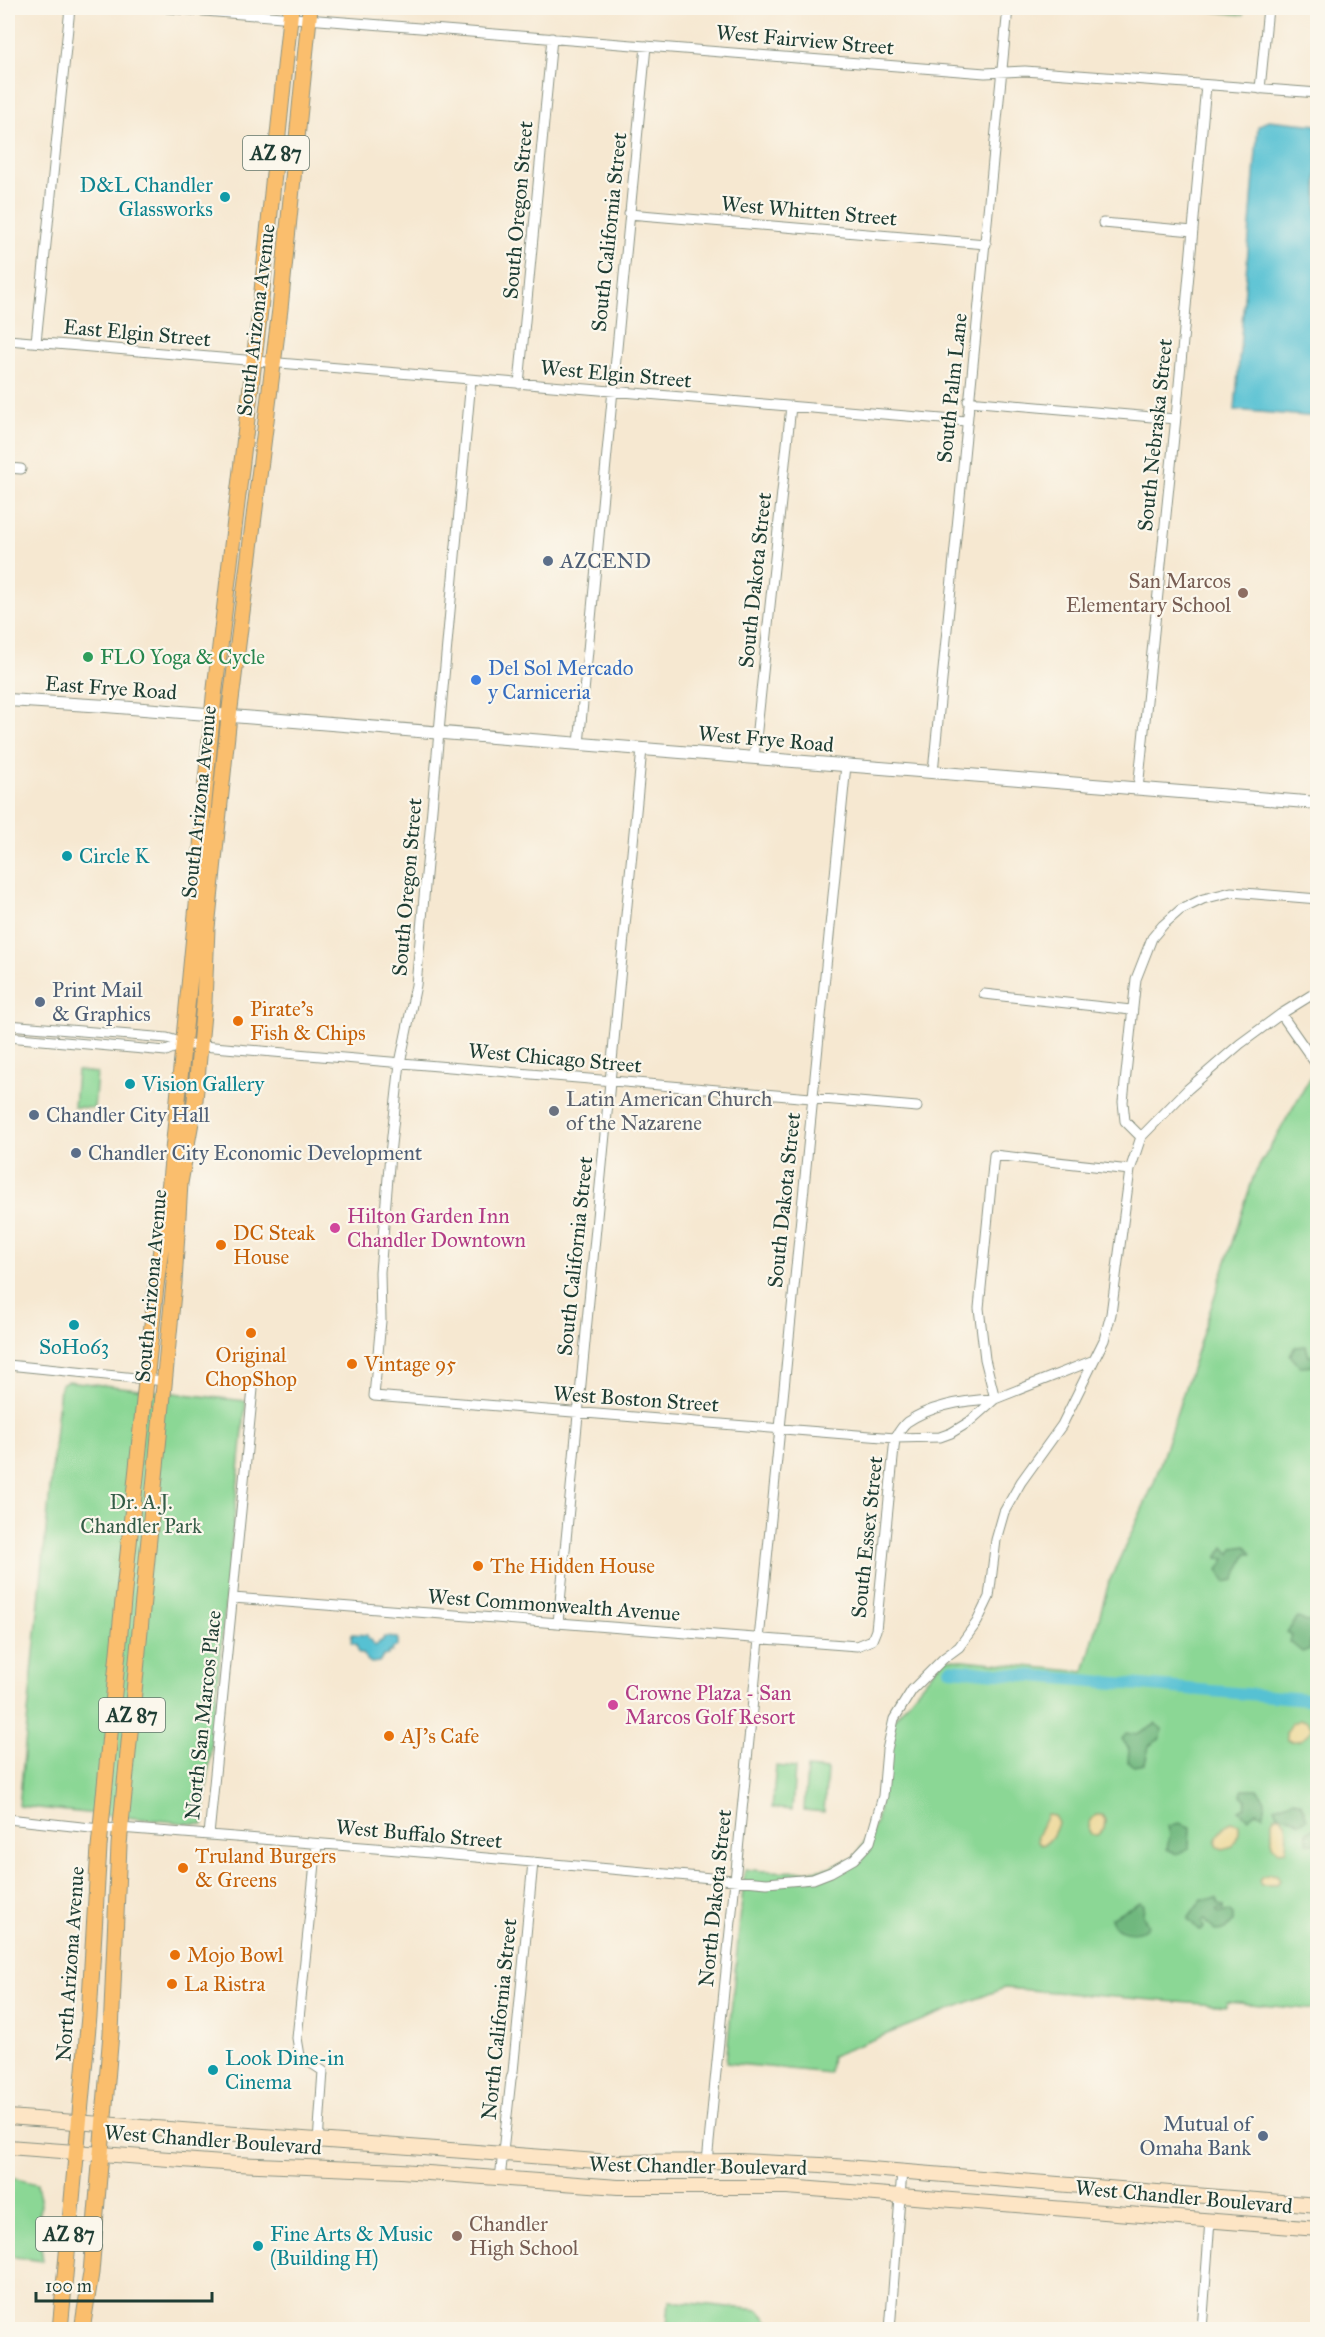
<svg xmlns="http://www.w3.org/2000/svg" width="1325" height="2337" font-family="'IM FELL Great Primer',serif">
<style>
.green{fill:#8bd795;stroke:#558a64;stroke-width:1.5}
.forest{fill:#70b87e;stroke:#487a59;stroke-width:1.5}
.sand{fill:#eeda9e;stroke:#868c69;stroke-width:1.5}
.water{fill:#57c1d3;stroke:#3b7f84;stroke-width:1.5}
.lines{fill:none;stroke-linecap:round;stroke-linejoin:round}
.canal{stroke:#57c1d3;stroke-width:12}
.minor-casing{stroke:#8a9282;stroke-width:11}
.tertiary-casing{stroke:#8a9282;stroke-width:14}
.secondary-casing{stroke:#8a9282;stroke-width:16}
.primary-casing{stroke:#8a9282;stroke-width:17}
.minor{stroke:#fff;stroke-width:9}
.tertiary{stroke:#fff;stroke-width:12}
.secondary{stroke:#fde5c5;stroke-width:14}
.primary{stroke:#fabe6d;stroke-width:15}
.culture-dot{fill:#0f9aa8;stroke:#fbf7ec;stroke-width:2}
.service-dot{fill:#5c6f8a;stroke:#fbf7ec;stroke-width:2}
.education-dot{fill:#8d6e63;stroke:#fbf7ec;stroke-width:2}
.leisure-dot{fill:#2e9e5b;stroke:#fbf7ec;stroke-width:2}
.shop-dot{fill:#3f7fe0;stroke:#fbf7ec;stroke-width:2}
.food-dot{fill:#e8710a;stroke:#fbf7ec;stroke-width:2}
.worship-dot{fill:#6b7280;stroke:#fbf7ec;stroke-width:2}
.hotel-dot{fill:#d1479c;stroke:#fbf7ec;stroke-width:2}
.labels{text-anchor:middle;dominant-baseline:central;stroke-width:4.5;stroke-linejoin:round;paint-order:stroke}
.shield{fill:#fbf7ec;stroke:#61756b;stroke-width:1.5}
.shield-label{font-size:20px;font-weight:bold;fill:#1f3d34}
.street-label{font-size:21px;fill:#1f3d34;stroke:#fbf7ec}
.culture-label{font-size:21px;fill:#0d838f;stroke:#fbf7ec;text-anchor:start}
.service-label{font-size:21px;fill:#4e5e75;stroke:#fbf7ec;text-anchor:start}
.education-label{font-size:21px;fill:#785e54;stroke:#fbf7ec;text-anchor:end}
.leisure-label{font-size:21px;fill:#27864d;stroke:#fbf7ec;text-anchor:start}
.shop-label{font-size:21px;fill:#366cbe;stroke:#fbf7ec;text-anchor:start}
.food-label{font-size:21px;fill:#c56008;stroke:#fbf7ec;text-anchor:start}
.worship-label{font-size:21px;fill:#5b616d;stroke:#fbf7ec;text-anchor:start}
.hotel-label{font-size:21px;fill:#b23c85;stroke:#fbf7ec;text-anchor:start}
.park-label{font-size:21px;fill:#355c47;stroke:#fbf7ec}
</style>
<rect width="100%" height="100%" fill="#fbf7ec"/>
<filter id="ink" filterUnits="userSpaceOnUse"><feTurbulence type="fractalNoise" baseFrequency=".0167" numOctaves="2"/><feDisplacementMap in="SourceGraphic" scale="12" xChannelSelector="R" yChannelSelector="G"/><feConvolveMatrix kernelMatrix="1 2 1 2 8 2 1 2 1" color-interpolation-filters="sRGB"/></filter>
<filter id="wash" filterUnits="userSpaceOnUse"><feTurbulence type="fractalNoise" baseFrequency=".008" numOctaves="4" result="noise"/><feDisplacementMap in="SourceGraphic" scale="24" xChannelSelector="R" yChannelSelector="G"/><feGaussianBlur stdDeviation="1.35" result="paint"/><feColorMatrix in="noise" values="0 0 0 0 0 0 0 0 0 0 0 0 0 0 0 0 0 1.4 0 .05"/><feComposite in="paint" operator="in"/></filter>
<g filter="url(#wash)">
<rect width="100%" height="100%" fill="#f6e8d1"/>
<!-- green -->
<path class="green" d="M 1189,8 L 1244,8 L 1243,15 Z
M 1317,1066 L 1317,2010 L 1227,2002 L 1226,2006 L 1004,1988 L 831,2056 L 829,2073 L 726,2063 L 745,1869 C 765,1872 807,1873 826,1868 C 836,1865 843,1861 854,1859 L 876,1823 L 894,1719 L 944,1658 L 1084,1672 L 1109,1582 L 1154,1483 L 1254,1175 Z
M 77,1071 L 97,1073 L 94,1108 L 74,1107 Z
M 67,1381 L 246,1401 L 203,1825 L 19,1806 L 60,1388 L 61,1384 Z
M 776,1766 L 795,1768 L 792,1810 L 772,1808 Z
M 807,1768 L 827,1770 L 824,1812 L 804,1810 Z
M 8,2177 L 37,2184 L 41,2204 L 38,2224 L 43,2261 L 8,2256 Z
M 669,2301 L 759,2310 L 775,2329 L 667,2329 Z"/>
<!-- forest -->
<path class="forest" d="M 1306,1346 L 1309,1356 L 1317,1354 L 1317,1366 L 1300,1367 L 1290,1355 L 1295,1347 Z
M 1246,1546 L 1252,1553 L 1247,1553 L 1234,1580 L 1225,1582 L 1218,1570 L 1225,1559 L 1217,1558 L 1224,1547 L 1230,1554 L 1233,1548 Z
M 1298,1618 L 1307,1622 L 1312,1621 L 1317,1623 L 1317,1636 L 1310,1642 L 1310,1649 L 1302,1652 L 1290,1642 L 1292,1635 L 1287,1632 Z
M 1156,1724 L 1162,1729 L 1161,1738 L 1149,1746 L 1145,1764 L 1134,1766 L 1128,1762 L 1129,1749 L 1122,1739 L 1126,1733 L 1137,1735 Z
M 1243,1789 L 1257,1789 L 1265,1800 L 1263,1815 L 1256,1812 L 1248,1819 L 1239,1810 L 1245,1807 L 1246,1800 L 1241,1795 Z
M 1294,1800 L 1301,1803 L 1307,1818 L 1300,1823 L 1290,1817 L 1278,1814 L 1275,1807 Z
M 1179,1823 L 1190,1827 L 1189,1848 L 1177,1854 L 1167,1849 L 1170,1835 L 1168,1826 Z
M 1317,1826 L 1317,1843 L 1307,1843 L 1307,1832 Z
M 1202,1899 L 1217,1899 L 1219,1905 L 1223,1906 L 1223,1910 L 1217,1909 L 1217,1912 L 1221,1913 L 1229,1911 L 1233,1915 L 1233,1922 L 1226,1930 L 1215,1931 L 1205,1920 L 1202,1922 L 1204,1928 L 1199,1930 L 1188,1919 Z
M 1140,1902 L 1144,1904 L 1143,1915 L 1148,1926 C 1138,1936 1114,1933 1110,1918 Z"/>
<!-- sand -->
<path class="sand" d="M 1300,1720 L 1307,1721 L 1312,1727 C 1307,1738 1300,1744 1287,1740 L 1286,1733 L 1292,1723 Z
M 1047,1815 L 1054,1816 L 1058,1823 C 1055,1832 1051,1842 1042,1845 L 1038,1842 L 1037,1836 Z
M 1096,1815 L 1102,1815 L 1105,1820 L 1104,1829 L 1097,1835 L 1092,1835 L 1089,1831 C 1089,1823 1090,1820 1096,1815 Z
M 1275,1816 L 1281,1816 L 1285,1822 L 1287,1830 L 1286,1850 L 1279,1851 L 1272,1845 L 1272,1820 Z
M 1231,1822 L 1239,1824 L 1239,1833 L 1233,1846 L 1223,1849 L 1218,1847 C 1212,1837 1223,1828 1231,1822 Z
M 1270,1874 L 1277,1875 L 1280,1880 L 1277,1885 L 1261,1885 L 1259,1881 L 1261,1877 Z"/>
<!-- water -->
<path class="water" d="M 1268,120 L 1317,125 L 1317,417 L 1235,410 L 1258,127 Z
M 352,1634 L 367,1635 L 368,1639 L 371,1640 L 375,1646 L 379,1643 L 379,1641 L 382,1641 L 384,1637 L 398,1638 L 398,1646 L 393,1648 L 392,1652 L 388,1652 L 388,1655 L 383,1656 L 379,1662 L 371,1663 L 366,1659 L 363,1653 L 359,1653 L 356,1644 L 351,1643 Z"/>
<g class="lines">
<!-- canal -->
<path class="canal" d="M 950,1669 L 1318,1700"/>
</g>
</g>
<g filter="url(#ink)">
<g class="lines">
<!-- minor casing -->
<g class="minor-casing">
<path id="minor" d="M 167,8 L 985,73 L 1025,71 L 1318,93
M 1260,89 L 1268,8
M 629,214 L 986,244
M 1103,223 L 1193,231
M 8,340 L 966,421
M 36,342 L 70,8
M 471,380 L 416,985 L 400,1063 L 390,1154 L 380,1272 L 381,1321 L 374,1396 L 895,1438 L 940,1437 L 951,1433 L 969,1422 L 995,1399 L 1094,1360
M 519,384 L 552,38
M 968,401 L 1175,419
M 8,468 L 21,469
M 579,744 L 646,46
M 754,758 L 791,406
M 933,772 L 1008,8
M 1138,789 L 1177,407 L 1206,85
M 984,994 L 1131,1010
M 1281,1014 L 1318,1067
M 8,1025 L 167,1038 L 191,1045 L 917,1107
M 8,1037 L 166,1051 L 183,1044
M 1141,1137 L 1125,1121 L 1123,1102 L 1136,979 L 1152,938 L 1163,925 L 1180,910 L 1203,899 L 1231,892 L 1318,899
M 8,1365 L 165,1381
M 995,1399 L 985,1359 L 979,1308 L 994,1155 L 1130,1170
M 233,1598 L 857,1646 L 872,1640 L 876,1630 L 895,1438 C 898,1433 902,1426 907,1422 C 932,1405 966,1400 995,1399
M 558,1623 L 642,749
M 8,1819 L 100,1829 L 120,1828 L 375,1848 L 767,1883 L 813,1879 L 831,1872 L 854,1859 L 870,1842 L 883,1796 L 887,1750 L 894,1719 L 912,1690 L 944,1658 L 959,1647 L 977,1622 L 989,1597 L 996,1540 L 1004,1512 L 1021,1482 L 1062,1425 L 1104,1340 L 1111,1314 L 1130,1170 L 1141,1137 L 1188,1089 L 1240,1044 L 1281,1014 L 1318,991
M 209,1835 L 253,1389
M 317,1844 L 297,2038 L 300,2056 L 323,2071 L 318,2142
M 707,2162 L 846,765
M 500,2179 L 511,2079 L 513,2072 L 533,1862
M 890,2330 L 902,2171
M 1202,2330 L 1210,2220"/>
</g>
<!-- tertiary casing -->
<g class="tertiary-casing">
<path id="tertiary" d="M 8,700 L 106,706 L 1318,803"/>
</g>
<!-- secondary casing -->
<g class="secondary-casing">
<path id="secondary" d="M 8,2117 L 610,2162 L 740,2161 L 821,2165 L 1318,2205
M 8,2147 L 236,2164 L 401,2171 L 618,2187 L 787,2187 L 1318,2229"/>
</g>
<!-- primary casing -->
<g class="primary-casing">
<path id="primary" d="M 60,2330 L 89,2016 L 99,1847 L 123,1601 L 156,1286 L 170,1181 L 199,884 L 203,813 L 214,697 L 260,310 L 291,8
M 82,2330 L 91,2273 L 111,2033 L 119,1845 L 174,1283 L 180,1183 L 195,1100 L 204,1003 L 207,928 L 229,716 L 280,309 L 310,8"/>
</g>
<!-- minor -->
<use href="#minor" class="minor"/>
<!-- tertiary -->
<use href="#tertiary" class="tertiary"/>
<!-- secondary -->
<use href="#secondary" class="secondary"/>
<!-- primary -->
<use href="#primary" class="primary"/>
</g>
</g>
<!-- markers -->
<g class="culture-dot">
<circle cx="225" cy="197" r="6"/>
<circle cx="67" cy="856" r="6"/>
<circle cx="130" cy="1084" r="6"/>
<circle cx="74" cy="1325" r="6"/>
<circle cx="213" cy="2070" r="6"/>
<circle cx="258" cy="2246" r="6"/>
</g>
<g class="service-dot">
<circle cx="548" cy="561" r="6"/>
<circle cx="40" cy="1002" r="6"/>
<circle cx="34" cy="1115" r="6"/>
<circle cx="76" cy="1153" r="6"/>
<circle cx="1263" cy="2136" r="6"/>
</g>
<g class="education-dot">
<circle cx="1243" cy="593" r="6"/>
<circle cx="457" cy="2236" r="6"/>
</g>
<circle class="leisure-dot" cx="88" cy="657" r="6"/>
<circle class="shop-dot" cx="476" cy="680" r="6"/>
<g class="food-dot">
<circle cx="238" cy="1021" r="6"/>
<circle cx="221" cy="1245" r="6"/>
<circle cx="251" cy="1333" r="6"/>
<circle cx="352" cy="1364" r="6"/>
<circle cx="478" cy="1566" r="6"/>
<circle cx="389" cy="1736" r="6"/>
<circle cx="183" cy="1868" r="6"/>
<circle cx="175" cy="1955" r="6"/>
<circle cx="172" cy="1984" r="6"/>
</g>
<circle class="worship-dot" cx="554" cy="1111" r="6"/>
<g class="hotel-dot">
<circle cx="335" cy="1228" r="6"/>
<circle cx="613" cy="1705" r="6"/>
</g>
<g class="labels">
<!-- shield labels -->
<g class="shield">
<rect x="243" y="136" width="66" height="34" rx="4.5"/>
<rect x="99" y="1698" width="66" height="34" rx="4.5"/>
<rect x="36" y="2217" width="66" height="34" rx="4.5"/>
</g>
<g class="shield-label">
<text x="276" y="153">AZ 87</text>
<text x="132" y="1715">AZ 87</text>
<text x="69" y="2234">AZ 87</text>
</g>
<!-- street labels -->
<g class="street-label">
<text transform="translate(805 40) rotate(5)">West Fairview Street</text>
<text transform="translate(518 210) rotate(-85)">South Oregon Street</text>
<text transform="translate(809 211) rotate(5)">West Whitten Street</text>
<text transform="translate(609 232) rotate(-84)">South California Street</text>
<text transform="translate(256 320) rotate(-83)">South Arizona Avenue</text>
<text transform="translate(137 333) rotate(5)">East Elgin Street</text>
<text transform="translate(616 374) rotate(5)">West Elgin Street</text>
<text transform="translate(952 388) rotate(-84)">South Palm Lane</text>
<text transform="translate(1155 435) rotate(-84)">South Nebraska Street</text>
<text transform="translate(755 580) rotate(-84)">South Dakota Street</text>
<text transform="translate(111 688) rotate(4)">East Frye Road</text>
<text transform="translate(766 739) rotate(5)">West Frye Road</text>
<text transform="translate(199 802) rotate(-84)">South Arizona Avenue</text>
<text transform="translate(407 887) rotate(-85)">South Oregon Street</text>
<text transform="translate(555 1058) rotate(5)">West Chicago Street</text>
<text transform="translate(784 1200) rotate(-84)">South Dakota Street</text>
<text transform="translate(575 1256) rotate(-84)">South California Street</text>
<text transform="translate(151 1286) rotate(-85)">South Arizona Avenue</text>
<text transform="translate(636 1399) rotate(4)">West Boston Street</text>
<text transform="translate(867 1537) rotate(-84)">South Essex Street</text>
<text transform="translate(554 1605) rotate(4)">West Commonwealth Avenue</text>
<text transform="translate(203 1715) rotate(-84)">North San Marcos Place</text>
<text transform="translate(419 1834) rotate(5)">West Buffalo Street</text>
<text transform="translate(715 1898) rotate(-84)">North Dakota Street</text>
<text transform="translate(70 1964) rotate(-86)">North Arizona Avenue</text>
<text transform="translate(499 2019) rotate(-84)">North California Street</text>
<text transform="translate(213 2140) rotate(4)">West Chandler Boulevard</text>
<text transform="translate(698 2166) rotate(1)">West Chandler Boulevard</text>
<text transform="translate(1184 2197) rotate(5)">West Chandler Boulevard</text>
</g>
<!-- culture labels -->
<g class="culture-label">
<text x="213" y="185" text-anchor="end">D&amp;L Chandler<tspan x="213" dy="24">Glassworks</tspan></text>
<text x="79" y="856">Circle K</text>
<text x="142" y="1084">Vision Gallery</text>
<text x="74" y="1347" text-anchor="middle">SoHo63</text>
<text x="225" y="2058">Look Dine-in<tspan x="225" dy="24">Cinema</tspan></text>
<text x="270" y="2234">Fine Arts &amp; Music<tspan x="270" dy="24">(Building H)</tspan></text>
</g>
<!-- service labels -->
<g class="service-label">
<text x="560" y="561">AZCEND</text>
<text x="52" y="990">Print Mail<tspan x="52" dy="24">&amp; Graphics</tspan></text>
<text x="46" y="1115">Chandler City Hall</text>
<text x="88" y="1153">Chandler City Economic Development</text>
<text x="1251" y="2124" text-anchor="end">Mutual of<tspan x="1251" dy="24">Omaha Bank</tspan></text>
</g>
<!-- education labels -->
<g class="education-label">
<text x="1231" y="581">San Marcos<tspan x="1231" dy="24">Elementary School</tspan></text>
<text x="469" y="2224" text-anchor="start">Chandler<tspan x="469" dy="24">High School</tspan></text>
</g>
<!-- leisure labels -->
<g class="leisure-label">
<text x="100" y="657">FLO Yoga &amp; Cycle</text>
</g>
<!-- shop labels -->
<g class="shop-label">
<text x="488" y="668">Del Sol Mercado<tspan x="488" dy="24">y Carniceria</tspan></text>
</g>
<!-- food labels -->
<g class="food-label">
<text x="250" y="1009">Pirate's<tspan x="250" dy="24">Fish &amp; Chips</tspan></text>
<text x="233" y="1233">DC Steak<tspan x="233" dy="24">House</tspan></text>
<text x="251" y="1355" text-anchor="middle">Original<tspan x="251" dy="24">ChopShop</tspan></text>
<text x="364" y="1364">Vintage 95</text>
<text x="490" y="1566">The Hidden House</text>
<text x="401" y="1736">AJ's Cafe</text>
<text x="195" y="1856">Truland Burgers<tspan x="195" dy="24">&amp; Greens</tspan></text>
<text x="187" y="1955">Mojo Bowl</text>
<text x="184" y="1984">La Ristra</text>
</g>
<!-- worship labels -->
<g class="worship-label">
<text x="566" y="1099">Latin American Church<tspan x="566" dy="24">of the Nazarene</tspan></text>
</g>
<!-- hotel labels -->
<g class="hotel-label">
<text x="347" y="1216">Hilton Garden Inn<tspan x="347" dy="24">Chandler Downtown</tspan></text>
<text x="625" y="1693">Crowne Plaza - San<tspan x="625" dy="24">Marcos Golf Resort</tspan></text>
</g>
<!-- park labels -->
<g class="park-label">
<text x="141" y="1502">Dr. A.J.<tspan x="141" dy="24">Chandler Park</tspan></text>
</g>
</g>
<!-- margin -->
<rect width="1325" height="2337" fill="none" stroke="#fbf7ec" stroke-width="30"/>
<!-- scale -->
<path d="M36 2292v9h176v-9" fill="none" stroke="#1f3d34" stroke-width="3"/>
<text x="45" y="2292" font-size="18" fill="#1f3d34" stroke="#fbf7ec" stroke-width="4.5" paint-order="stroke">100 m</text>
</svg>
